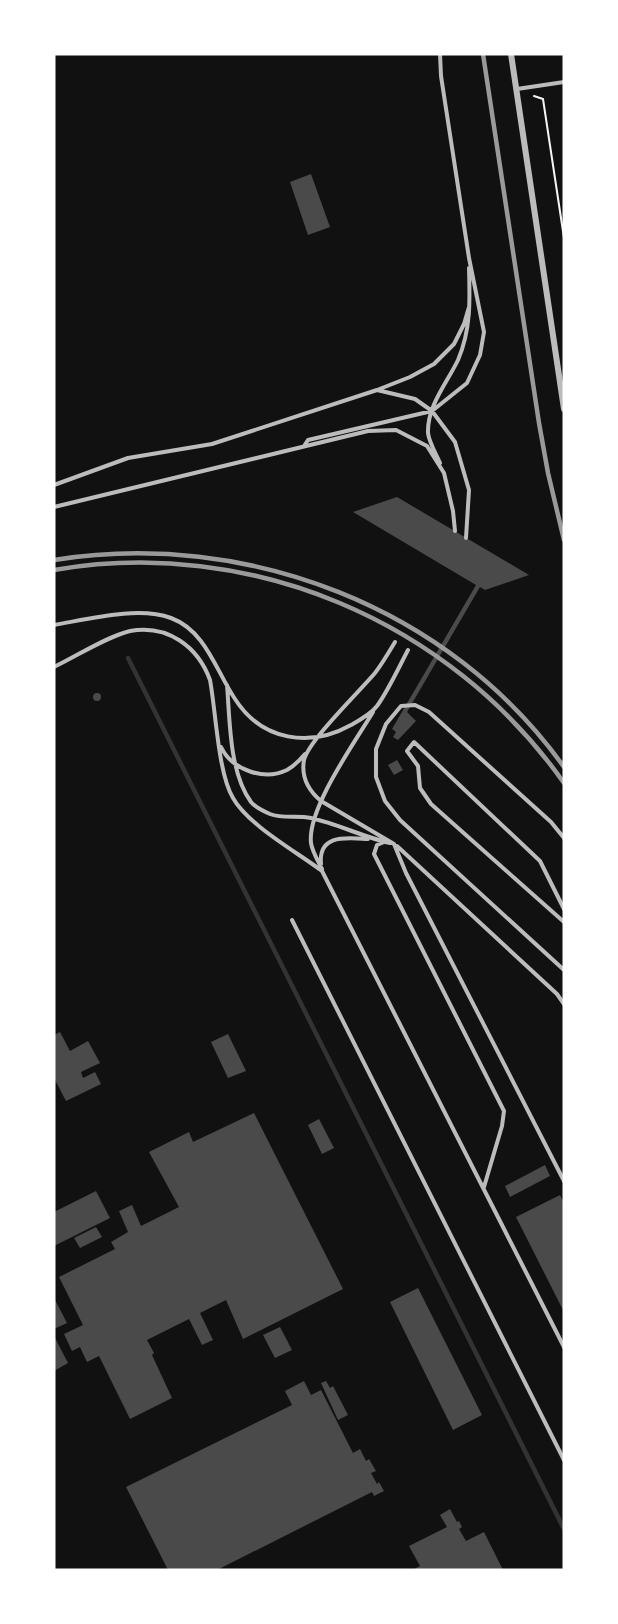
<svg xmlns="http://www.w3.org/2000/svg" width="618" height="1624" font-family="Ubuntu,sans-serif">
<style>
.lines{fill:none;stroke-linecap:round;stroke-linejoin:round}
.stream{stroke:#333;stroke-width:4.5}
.building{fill:#4a4a4a}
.path{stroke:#f5f5f5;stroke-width:2}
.service{stroke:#bcbcbc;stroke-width:4}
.minor{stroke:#bcbcbc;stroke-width:6}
.rail{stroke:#9a9a9a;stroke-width:4.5}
</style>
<rect width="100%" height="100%" fill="#111"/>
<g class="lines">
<!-- stream -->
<path class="stream" d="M 128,658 L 564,1529"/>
</g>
<!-- building -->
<path class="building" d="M 311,174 L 330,227 L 308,235 L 290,182 Z
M 397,497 L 529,575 L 485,590 L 480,587 L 407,712 L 416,721 L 398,740 L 393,737 L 396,732 L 392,729 L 476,585 L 353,512 Z
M93 697a4 4 0 1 1 8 0a4 4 0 1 1-8 0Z
M 397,760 L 403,770 L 394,775 L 388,765 Z
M 60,1032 L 70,1051 L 88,1041 L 100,1063 L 81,1072 L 83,1078 L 95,1072 L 101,1084 L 66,1101 L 54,1078 L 54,1035 Z
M 228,1034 L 246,1071 L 228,1078 L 211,1042 Z
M 254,1113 L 343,1289 L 243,1339 L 226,1300 L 200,1313 L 213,1340 L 202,1345 L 189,1319 L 147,1340 L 154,1353 L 152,1355 L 172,1398 L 130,1419 L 99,1356 L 87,1362 L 80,1347 L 72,1351 L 64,1334 L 83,1325 L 59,1277 L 115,1249 L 111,1242 L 128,1232 L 119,1211 L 132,1205 L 141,1226 L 179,1207 L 149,1152 L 189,1132 L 193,1142 Z
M 319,1119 L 334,1148 L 322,1154 L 308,1125 Z
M 545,1165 L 550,1176 L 510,1197 L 505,1186 Z
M 96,1191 L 110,1218 L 54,1246 L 54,1212 Z
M 560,1195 L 564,1203 L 564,1312 L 516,1217 Z
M 96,1227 L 102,1237 L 80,1248 L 74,1238 Z
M 418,1288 L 482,1415 L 453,1430 L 390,1302 Z
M 54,1298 L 67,1323 L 54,1329 Z
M 280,1327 L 292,1350 L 275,1358 L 263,1335 Z
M 54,1336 L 68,1363 L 54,1371 Z
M 304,1381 L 311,1395 L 321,1390 L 353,1453 L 360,1449 L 366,1461 L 369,1459 L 376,1471 L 371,1473 L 377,1484 L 379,1482 L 384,1491 L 374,1496 L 372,1492 L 217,1570 L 168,1570 L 126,1487 L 292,1405 L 285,1391 Z
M 326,1381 L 330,1388 L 333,1386 L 348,1415 L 338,1420 L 321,1383 Z
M 450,1509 L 457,1522 L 459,1521 L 462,1527 L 459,1529 L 466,1541 L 484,1532 L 503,1570 L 412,1570 L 420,1566 L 409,1546 L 447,1527 L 440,1515 Z"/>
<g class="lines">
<!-- path -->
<path class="path" d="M 534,96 L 543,99 L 564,238"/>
<!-- service -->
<path class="service" d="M 517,89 L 564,82
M 377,390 L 415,399 L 432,411 L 455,442 L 469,490 L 466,538
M 304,446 L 308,440 L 432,411 L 467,383 L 480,355 L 484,332 L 469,258 L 441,76 L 440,54
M 440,463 C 436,454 429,442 428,433 C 427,406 447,383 458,360 C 471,330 470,300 469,268
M 54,485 L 128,458 L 212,444 L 377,390 L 410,377 L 434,364 L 454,344 L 464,324 L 469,307
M 54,507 L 368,431 L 396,430 L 427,446 L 444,473 L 453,511 L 455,531
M 54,625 C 89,619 138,606 171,618 C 206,631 216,671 235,699 C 262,741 310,748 351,725 C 360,720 371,714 377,706 C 388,691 399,667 408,650
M 395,642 C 389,652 382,664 375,673 C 359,692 309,740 304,760 C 301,777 309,791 321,801 L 394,844 L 406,873 L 564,1181
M 54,667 C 77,656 106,637 130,631 C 168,624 198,647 210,680 C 216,712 218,773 233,798 C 248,825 297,852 322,871 L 564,1347
M 227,685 C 230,720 229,772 251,802 C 255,807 263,811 270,814 C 283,819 297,815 311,818 C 338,824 363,837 390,843
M 221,747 C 232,770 264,781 287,770 C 294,766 300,760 305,754
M 564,838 L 551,822 L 429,712 L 415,705 L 401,706 L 386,724 L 376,749 L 376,777 L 385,801 L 400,820 L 564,970
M 384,842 L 377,845 L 374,854 L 504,1111 L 502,1126 L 484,1187
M 397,846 L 557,994 L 564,1004
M 321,864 C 318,833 348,838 368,839
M 322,869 C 318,861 312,851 311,843 C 307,809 355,742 373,712
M 564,909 L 540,861 L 414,742 L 407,751 L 418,766 L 420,788 L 431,804 L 564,922
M 292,920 L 564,1460"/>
<!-- minor -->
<path class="minor" d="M 511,54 L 564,409"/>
<!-- rail -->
<path class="rail" d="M 483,54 L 539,423 L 548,473 L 564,540
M 54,560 C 246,529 450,607 564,767
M 54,570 C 250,536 450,621 564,783"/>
</g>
<!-- border -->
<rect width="618" height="1624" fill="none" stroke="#ffffff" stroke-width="111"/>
</svg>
